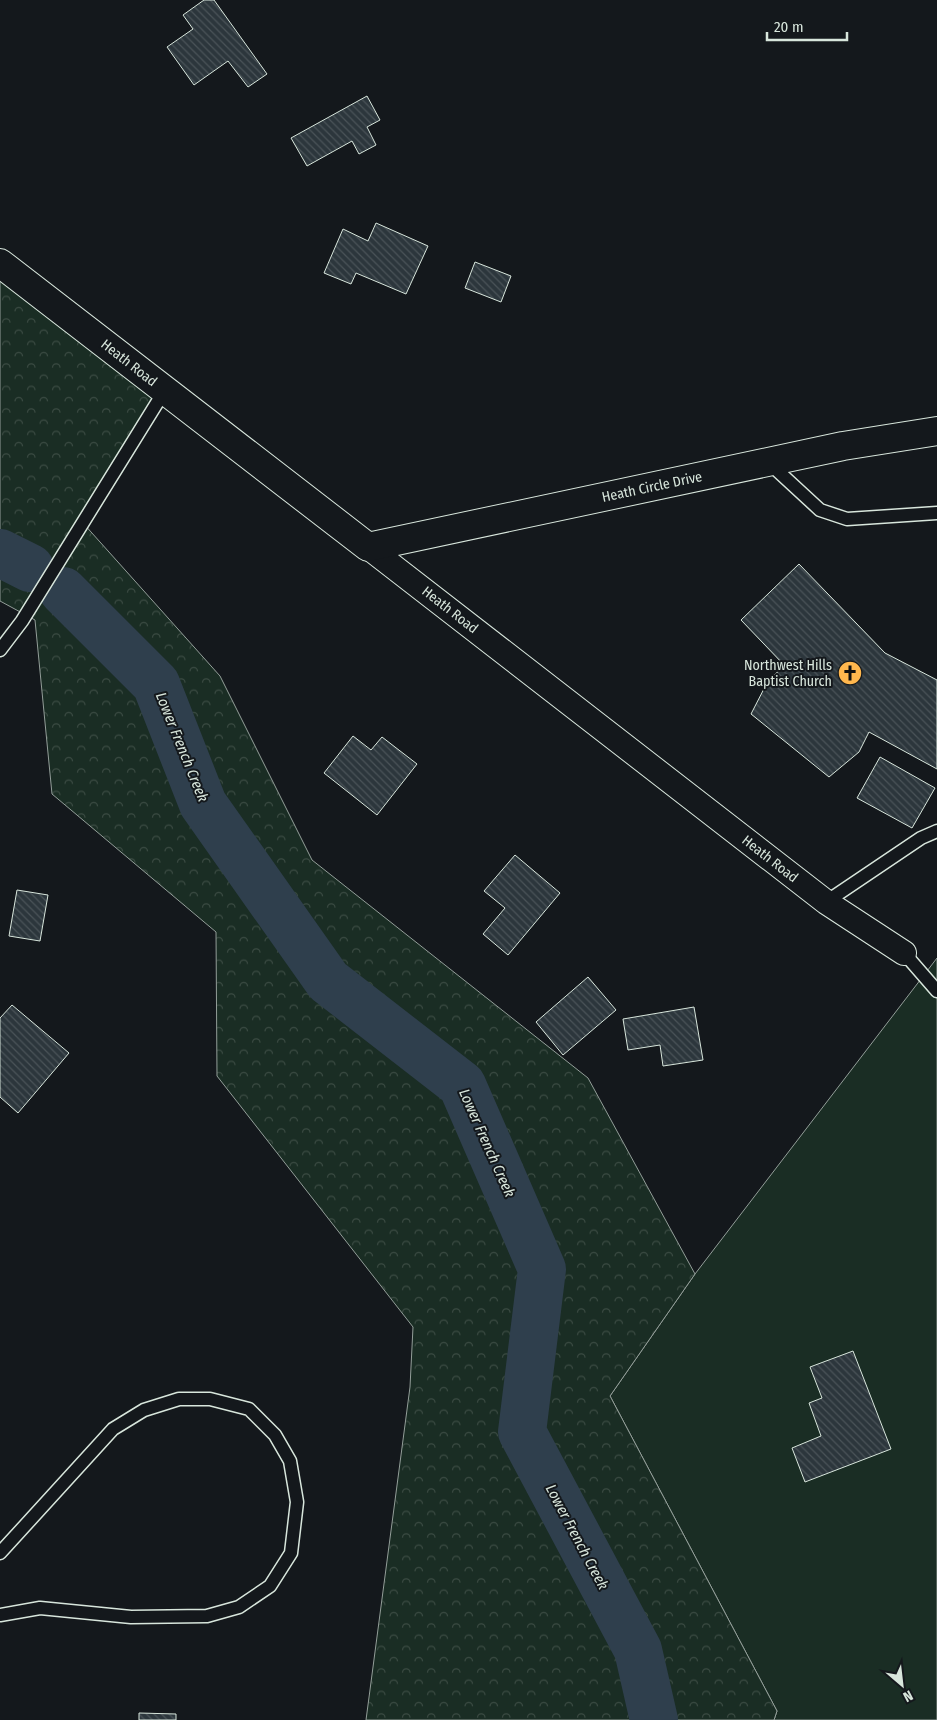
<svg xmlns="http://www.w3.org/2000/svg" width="937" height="1720" font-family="'Fira Sans Condensed',sans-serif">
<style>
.green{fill:#1a2d24;stroke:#939e99}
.forest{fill:url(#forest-crowns);stroke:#939e99}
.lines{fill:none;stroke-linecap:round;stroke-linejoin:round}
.river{stroke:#2f3f4d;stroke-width:48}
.building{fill:url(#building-back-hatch);stroke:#d8e6dc}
.lane-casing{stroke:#d8e6dc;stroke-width:15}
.street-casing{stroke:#d8e6dc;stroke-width:26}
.secondary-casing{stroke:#d8e6dc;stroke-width:30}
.lane{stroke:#14181c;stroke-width:12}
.street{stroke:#14181c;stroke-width:24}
.secondary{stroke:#14181c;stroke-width:28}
.labels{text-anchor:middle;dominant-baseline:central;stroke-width:4;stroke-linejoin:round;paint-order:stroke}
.street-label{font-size:14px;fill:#d8e6dc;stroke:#14181c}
.poi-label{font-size:14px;fill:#d8e6dc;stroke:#14181c;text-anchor:end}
.water-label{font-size:15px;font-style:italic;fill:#d8e6dc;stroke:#14181c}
</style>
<defs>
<pattern id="forest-crowns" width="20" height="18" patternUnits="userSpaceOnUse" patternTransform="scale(1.25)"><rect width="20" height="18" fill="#1a2d24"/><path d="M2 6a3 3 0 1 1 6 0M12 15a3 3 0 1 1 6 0" fill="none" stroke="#3b4b43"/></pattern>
<pattern id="building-back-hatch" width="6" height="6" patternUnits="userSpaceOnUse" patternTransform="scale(1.25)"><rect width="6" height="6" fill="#2c363c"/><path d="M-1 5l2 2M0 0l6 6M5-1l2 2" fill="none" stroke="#4a5358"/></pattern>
</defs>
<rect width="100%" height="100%" fill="#14181c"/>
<!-- green -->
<path class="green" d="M 937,958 L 937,1720 L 774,1720 L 777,1711 L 610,1396 L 695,1274 Z"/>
<!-- forest -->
<path class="forest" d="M 0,263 L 165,390 L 83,523 L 220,676 L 312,860 L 588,1078 L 695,1274 L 610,1396 L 777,1711 L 774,1720 L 366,1720 L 410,1387 L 413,1327 L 217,1076 L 216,932 L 52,794 L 35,620 L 0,601 Z"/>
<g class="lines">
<!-- river -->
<path class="river" d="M 0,553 L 30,568
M 63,591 L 156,684 L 203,804 L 328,981 L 462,1085 L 542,1269 L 522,1432 L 638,1650 L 654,1720"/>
</g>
<!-- building -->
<path class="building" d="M 204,0 L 214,0 L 267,74 L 248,87 L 228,61 L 194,85 L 167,47 L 193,29 L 183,15 Z
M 367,96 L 380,120 L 367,127 L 376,145 L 359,154 L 352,141 L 307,166 L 291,138 Z
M 376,223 L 428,246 L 406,294 L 356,273 L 351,284 L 324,273 L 343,229 L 368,241 Z
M 475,262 L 511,276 L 501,302 L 465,288 Z
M 799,564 L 885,653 L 937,680 L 937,769 L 869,732 L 859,752 L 829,777 L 751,714 L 769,679 L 785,666 L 741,620 Z
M 353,736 L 371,750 L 382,737 L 417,764 L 377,815 L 324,773 Z
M 880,757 L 935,788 L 912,828 L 857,798 Z
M 515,855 L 560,893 L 508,955 L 483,934 L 505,908 L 484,891 Z
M 17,890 L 48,895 L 40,941 L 9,936 Z
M 588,977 L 616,1010 L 563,1055 L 536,1022 Z
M 12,1005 L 69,1053 L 18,1113 L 0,1097 L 0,1018 Z
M 694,1007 L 703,1060 L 663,1066 L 660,1045 L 628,1050 L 623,1019 Z
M 853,1351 L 891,1449 L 805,1482 L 792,1448 L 821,1436 L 809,1403 L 822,1398 L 810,1367 Z
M 139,1713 L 176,1714 L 176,1720 L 139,1720 Z"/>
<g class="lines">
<!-- lane casing -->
<g class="lane-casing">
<path id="lane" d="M 768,462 L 820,510 L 847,519 L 937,513
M 0,650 L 22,621 L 165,390
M 826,902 L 921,838 L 937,831
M 904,953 L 937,991
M 0,1553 L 113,1429 L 144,1410 L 179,1399 L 210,1399 L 249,1409 L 275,1435 L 290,1461 L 297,1502 L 291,1553 L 270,1586 L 239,1607 L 207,1616 L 131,1617 L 40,1608 L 0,1615"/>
</g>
<!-- street casing -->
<g class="street-casing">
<path id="street" d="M 368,547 L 826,902 L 904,953"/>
</g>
<!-- secondary casing -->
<g class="secondary-casing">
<path id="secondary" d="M 0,263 L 368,547 L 843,446 L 937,431"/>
</g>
<!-- lane -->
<use href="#lane" class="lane"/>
<!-- street -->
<use href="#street" class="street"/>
<!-- secondary -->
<use href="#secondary" class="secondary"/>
</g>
<!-- icons -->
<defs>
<g id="church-disc" transform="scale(1.25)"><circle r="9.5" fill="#ffb74d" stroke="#14181c"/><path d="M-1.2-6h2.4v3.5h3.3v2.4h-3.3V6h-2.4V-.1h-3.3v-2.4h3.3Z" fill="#111"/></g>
</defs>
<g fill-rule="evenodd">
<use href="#church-disc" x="850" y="673"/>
</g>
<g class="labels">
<!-- street labels -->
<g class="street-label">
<text transform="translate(129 363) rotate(38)">Heath Road</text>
<text transform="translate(652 487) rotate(-12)">Heath Circle Drive</text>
<text transform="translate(450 610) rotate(38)">Heath Road</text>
<text transform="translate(770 859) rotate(38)">Heath Road</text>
</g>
<!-- poi labels -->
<g class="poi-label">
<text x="832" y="665">Northwest Hills<tspan x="832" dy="16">Baptist Church</tspan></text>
</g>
<!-- water labels -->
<g class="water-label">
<text transform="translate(182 747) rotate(68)">Lower French Creek</text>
<text transform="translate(487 1143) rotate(66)">Lower French Creek</text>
<text transform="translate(577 1537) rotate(62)">Lower French Creek</text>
</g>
</g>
<!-- north arrow -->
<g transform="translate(902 1685) rotate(152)" stroke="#14181c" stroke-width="4" paint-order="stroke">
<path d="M0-4L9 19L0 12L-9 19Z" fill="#d8e6dc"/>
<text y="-8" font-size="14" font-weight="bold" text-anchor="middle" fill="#d8e6dc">N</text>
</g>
<!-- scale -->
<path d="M767 32v8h80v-8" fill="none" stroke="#d8e6dc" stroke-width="2.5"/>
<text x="774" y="32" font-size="15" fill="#d8e6dc" stroke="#14181c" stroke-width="4" paint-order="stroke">20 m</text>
</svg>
